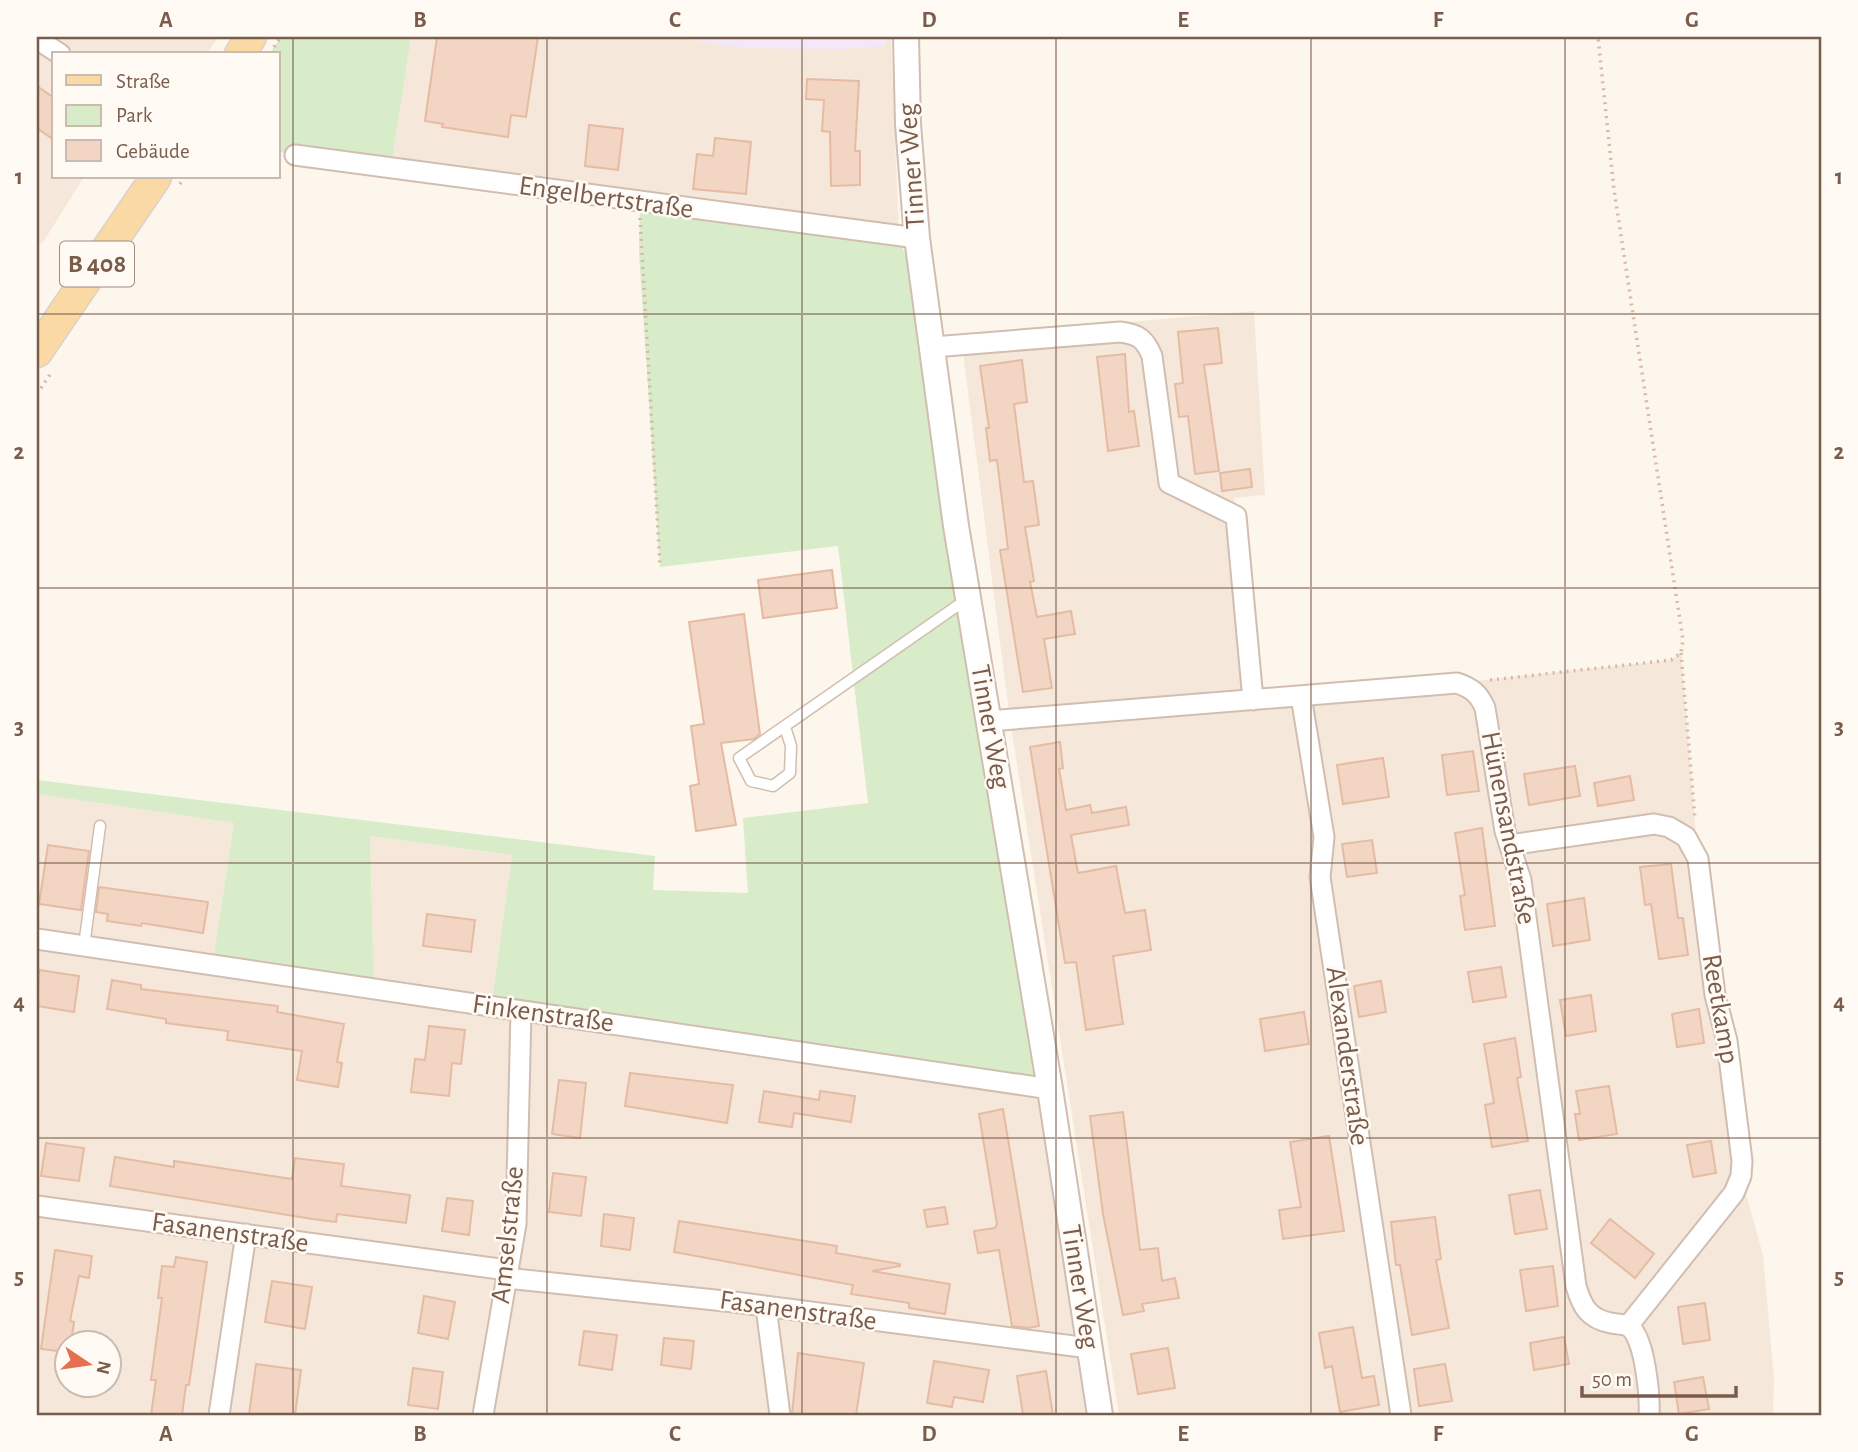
<svg xmlns="http://www.w3.org/2000/svg" width="1858" height="1452" font-family="'Alegreya Sans',sans-serif">
<style>
.residential{fill:#f5e8da;fill-rule:evenodd}
.education{fill:#f3e8fa}
.green{fill:#d8ecc9}
.building{fill:#f3d5c3;stroke:#e6bba3;stroke-width:2}
.lines{fill:none;stroke-linecap:round;stroke-linejoin:round}
.service-casing{stroke:#d1beb0;stroke-width:13}
.minor-casing{stroke:#d1beb0;stroke-width:23}
.tertiary-casing{stroke:#d1beb0;stroke-width:28}
.primary-casing{stroke:#dad1cd;stroke-width:33}
.path{stroke:#d9b8a5;stroke-width:3.5;stroke-dasharray:2 5;stroke-linecap:butt}
.service{stroke:#fff;stroke-width:10}
.minor{stroke:#fff;stroke-width:19}
.tertiary{stroke:#fff;stroke-width:24}
.primary{stroke:#fbd9a5;stroke-width:30}
.grid{fill:none;stroke:#7a5c4d;stroke-width:2;stroke-opacity:0.55}
.labels{text-anchor:middle;dominant-baseline:central;stroke-width:5;stroke-linejoin:round;paint-order:stroke}
.shield{fill:#fffaf3;stroke:#a28b7f;stroke-width:2}
.shield-label{font-size:26px;font-weight:bold;fill:#7a5c4d}
.street-label{font-size:28px;fill:#7a5c4d;stroke:#fffaf3}
.neatline{fill:none;stroke:#7a5c4d;stroke-width:2.5}
.grid-label{font-size:23px;text-anchor:middle;font-weight:bold;fill:#7a5c4d}
</style>
<rect width="100%" height="100%" fill="#fdf6ec"/>
<!-- residential -->
<path class="residential" d="M 37,37 L 218,37 L 207,54 L 54,54 L 54,177 L 84,177 L 42,244 L 37,242 Z
M 411,37 L 891,37 L 899,238 L 391,168 Z
M 1254,311 L 1265,495 L 1234,498 L 1254,700 L 1457,683 L 1671,660 L 1681,653 L 1698,859 L 1741,1176 L 1763,1255 L 1774,1379 L 1773,1415 L 1119,1415 L 1010,720 L 961,337 Z
M 37,794 L 234,823 L 212,965 L 374,989 L 370,836 L 512,855 L 491,1006 L 1037,1087 L 1088,1415 L 37,1415 ZM 66,1344 L 108,1344 L 108,1386 L 66,1386 Z"/>
<!-- education -->
<path class="education" d="M 673,37 L 885,37 L 886,46 L 845,49 L 744,48 Z"/>
<!-- green -->
<path class="green" d="M 281,37 L 411,37 L 391,168 L 278,152 L 278,54 L 269,54 Z
M 640,202 L 899,238 L 911,270 L 944,532 L 1037,1087 L 491,1007 L 512,855 L 370,836 L 374,989 L 212,966 L 234,823 L 37,794 L 37,780 L 655,856 L 653,890 L 748,893 L 743,818 L 868,803 L 838,546 L 660,567 L 639,253 Z"/>
<!-- building -->
<path class="building" d="M 437,37 L 538,37 L 526,117 L 511,115 L 508,137 L 442,127 L 443,124 L 425,121 Z
M 807,79 L 859,81 L 855,151 L 860,151 L 860,185 L 831,186 L 830,132 L 822,131 L 824,100 L 806,99 Z
M 37,86 L 54,98 L 54,140 L 37,128 Z
M 589,125 L 623,129 L 618,170 L 585,166 Z
M 715,138 L 751,142 L 746,194 L 693,189 L 697,154 L 713,156 Z
M 1218,328 L 1222,363 L 1204,365 L 1219,471 L 1195,474 L 1188,416 L 1179,417 L 1175,384 L 1183,383 L 1178,332 Z
M 1125,354 L 1129,412 L 1134,411 L 1139,446 L 1108,451 L 1097,357 Z
M 1022,360 L 1027,402 L 1014,404 L 1024,482 L 1033,481 L 1039,525 L 1025,527 L 1034,581 L 1030,582 L 1037,617 L 1071,611 L 1075,634 L 1044,639 L 1052,688 L 1023,692 L 1000,550 L 1008,549 L 997,460 L 990,461 L 986,428 L 989,428 L 980,366 Z
M 1250,469 L 1252,487 L 1222,491 L 1220,473 Z
M 832,570 L 837,608 L 763,618 L 758,580 Z
M 744,614 L 760,734 L 754,739 L 721,743 L 736,825 L 696,831 L 690,786 L 699,784 L 691,726 L 704,724 L 689,622 Z
M 1060,742 L 1063,768 L 1059,769 L 1066,810 L 1090,805 L 1092,813 L 1126,807 L 1129,825 L 1071,835 L 1078,873 L 1116,866 L 1125,913 L 1145,910 L 1151,950 L 1113,956 L 1123,1024 L 1086,1030 L 1076,962 L 1065,963 L 1030,747 Z
M 1473,751 L 1479,791 L 1447,795 L 1442,755 Z
M 1383,758 L 1389,797 L 1343,804 L 1337,765 Z
M 1575,766 L 1580,796 L 1529,805 L 1524,774 Z
M 1630,776 L 1634,800 L 1598,806 L 1594,783 Z
M 1482,828 L 1495,926 L 1465,930 L 1460,896 L 1465,895 L 1455,833 Z
M 1372,840 L 1377,873 L 1347,877 L 1342,844 Z
M 48,845 L 89,851 L 81,910 L 39,904 Z
M 1671,864 L 1678,918 L 1683,918 L 1688,955 L 1659,959 L 1651,904 L 1645,905 L 1640,867 Z
M 99,887 L 208,902 L 203,933 L 142,923 L 141,926 L 107,921 L 108,914 L 96,912 Z
M 1584,898 L 1590,940 L 1553,946 L 1547,904 Z
M 427,914 L 475,920 L 471,952 L 423,946 Z
M 1501,967 L 1506,997 L 1473,1002 L 1468,972 Z
M 39,970 L 79,976 L 74,1012 L 37,1006 Z
M 112,980 L 141,985 L 141,989 L 278,1006 L 277,1012 L 344,1024 L 337,1062 L 342,1063 L 338,1087 L 297,1080 L 302,1051 L 227,1040 L 228,1031 L 166,1023 L 166,1019 L 107,1009 Z
M 1381,981 L 1386,1012 L 1359,1017 L 1354,986 Z
M 1591,995 L 1596,1031 L 1566,1036 L 1560,1000 Z
M 1699,1009 L 1704,1043 L 1677,1047 L 1672,1014 Z
M 1304,1012 L 1309,1044 L 1265,1051 L 1260,1019 Z
M 429,1026 L 465,1030 L 461,1064 L 452,1063 L 449,1096 L 411,1092 L 415,1059 L 425,1060 Z
M 1515,1038 L 1521,1077 L 1517,1078 L 1528,1141 L 1492,1147 L 1485,1105 L 1494,1103 L 1484,1044 Z
M 630,1073 L 733,1085 L 727,1123 L 625,1106 Z
M 559,1080 L 586,1083 L 580,1138 L 552,1134 Z
M 1609,1086 L 1617,1134 L 1579,1140 L 1575,1114 L 1580,1114 L 1576,1091 Z
M 764,1091 L 819,1100 L 820,1091 L 855,1096 L 851,1122 L 794,1113 L 792,1127 L 759,1122 Z
M 1003,1109 L 1039,1326 L 1028,1328 L 1012,1326 L 999,1250 L 978,1253 L 974,1231 L 995,1228 L 997,1224 L 979,1114 Z
M 1123,1112 L 1140,1250 L 1158,1248 L 1162,1281 L 1175,1278 L 1179,1298 L 1142,1304 L 1144,1311 L 1123,1315 L 1103,1214 L 1090,1116 Z
M 1329,1136 L 1344,1231 L 1283,1239 L 1279,1210 L 1301,1207 L 1290,1142 Z
M 1711,1141 L 1716,1173 L 1693,1177 L 1687,1145 Z
M 46,1143 L 84,1148 L 79,1181 L 41,1176 Z
M 115,1157 L 174,1167 L 174,1161 L 292,1179 L 295,1158 L 344,1164 L 341,1186 L 410,1195 L 406,1223 L 337,1214 L 336,1222 L 312,1219 L 110,1186 Z
M 553,1173 L 586,1177 L 581,1216 L 549,1212 Z
M 1540,1190 L 1547,1229 L 1515,1234 L 1509,1195 Z
M 447,1198 L 473,1201 L 469,1235 L 442,1231 Z
M 945,1207 L 948,1224 L 927,1227 L 924,1210 Z
M 604,1214 L 634,1218 L 630,1250 L 601,1246 Z
M 1435,1217 L 1441,1259 L 1436,1260 L 1449,1328 L 1412,1335 L 1400,1265 L 1396,1265 L 1391,1222 Z
M 1610,1219 L 1654,1254 L 1635,1278 L 1591,1243 Z
M 679,1221 L 837,1246 L 836,1253 L 900,1264 L 900,1266 L 872,1271 L 950,1284 L 945,1314 L 909,1308 L 909,1303 L 851,1294 L 853,1285 L 674,1252 Z
M 55,1250 L 92,1256 L 89,1278 L 79,1276 L 70,1321 L 74,1322 L 71,1343 L 66,1343 L 66,1352 L 41,1349 Z
M 176,1257 L 207,1262 L 189,1385 L 186,1385 L 182,1415 L 151,1415 L 156,1380 L 151,1380 L 162,1298 L 158,1298 L 162,1266 L 174,1267 Z
M 1553,1266 L 1558,1306 L 1526,1311 L 1520,1270 Z
M 272,1281 L 312,1287 L 305,1329 L 265,1322 Z
M 424,1296 L 455,1302 L 448,1339 L 418,1333 Z
M 1705,1303 L 1710,1340 L 1683,1344 L 1678,1307 Z
M 1353,1327 L 1362,1378 L 1374,1376 L 1379,1405 L 1340,1412 L 1332,1366 L 1325,1368 L 1319,1333 Z
M 584,1331 L 617,1335 L 612,1370 L 579,1365 Z
M 1564,1337 L 1569,1364 L 1534,1370 L 1530,1343 Z
M 664,1338 L 694,1341 L 691,1369 L 661,1365 Z
M 1168,1348 L 1175,1388 L 1138,1394 L 1131,1354 Z
M 798,1353 L 864,1363 L 856,1415 L 792,1415 Z
M 934,1361 L 989,1370 L 983,1402 L 954,1397 L 952,1407 L 927,1403 Z
M 256,1364 L 301,1370 L 295,1415 L 249,1415 Z
M 1445,1364 L 1452,1401 L 1419,1406 L 1414,1369 Z
M 413,1368 L 443,1372 L 438,1409 L 408,1405 Z
M 1046,1371 L 1053,1415 L 1023,1415 L 1017,1376 Z
M 1703,1377 L 1709,1409 L 1679,1414 L 1674,1382 Z"/>
<g class="lines">
<!-- service casing -->
<g class="service-casing">
<path id="service" d="M 785,727 L 791,746 L 790,773 L 773,786 L 751,781 L 739,758 L 957,606 L 969,604
M 84,946 L 100,826"/>
</g>
<!-- minor casing -->
<g class="minor-casing">
<path id="minor" d="M 37,39 L 60,54
M 295,155 L 917,238
M 933,347 L 1120,332 C 1138,334 1145,339 1152,356 L 1169,483 L 1236,516 L 1253,700
M 1301,696 L 1324,837 L 1320,877 L 1401,1415
M 989,721 L 1457,683 C 1472,688 1479,694 1485,708 L 1505,831 L 1521,880 L 1576,1286 C 1582,1307 1589,1319 1611,1323 C 1616,1324 1623,1324 1628,1326 C 1645,1335 1650,1397 1649,1415
M 1510,845 L 1654,824 L 1669,827 L 1686,837 L 1698,859 L 1715,995 L 1727,1041 L 1742,1161 L 1741,1176 L 1734,1193 L 1628,1326
M 37,939 L 1050,1089
M 37,1206 L 507,1270
M 506,1278 L 734,1302 L 1089,1348
M 766,1307 L 780,1415
M 219,1415 L 246,1234
M 483,1415 L 516,1224 L 521,1011"/>
</g>
<!-- tertiary casing -->
<g class="tertiary-casing">
<path id="tertiary" d="M 906,37 L 908,124 L 917,238 L 956,526 L 1050,1089 L 1100,1415"/>
</g>
<!-- primary casing -->
<g class="primary-casing">
<path id="primary" d="M 240,54 L 251,37
M 37,352 L 156,177"/>
</g>
<!-- path -->
<path class="path" d="M 274,47 L 281,37
M 180,184 L 185,177
M 640,218 L 660,567
M 37,394 L 51,373
M 1681,653 L 1695,819
M 1490,680 L 1671,660 L 1681,653 L 1683,640 L 1614,190 L 1598,37"/>
<!-- service -->
<use href="#service" class="service"/>
<!-- minor -->
<use href="#minor" class="minor"/>
<!-- tertiary -->
<use href="#tertiary" class="tertiary"/>
<!-- primary -->
<use href="#primary" class="primary"/>
</g>
<!-- grid -->
<path class="grid" d="M 293,37 L 293,1415M 547,37 L 547,1415M 802,37 L 802,1415M 1056,37 L 1056,1415M 1311,37 L 1311,1415M 1565,37 L 1565,1415M 37,314 L 1821,314M 37,588 L 1821,588M 37,863 L 1821,863M 37,1138 L 1821,1138"/>
<g class="labels">
<!-- shield labels -->
<rect class="shield" x="60" y="241.5" width="74" height="45" rx="5"/>
<g class="shield-label">
<text x="97" y="264">B 408</text>
</g>
<!-- street labels -->
<g class="street-label">
<text transform="translate(912 166) rotate(-94)">Tinner Weg</text>
<text transform="translate(606 198) rotate(8)">Engelbertstraße</text>
<text transform="translate(990 727) rotate(80)">Tinner Weg</text>
<text transform="translate(1508 828) rotate(79)">Hünensandstraße</text>
<text transform="translate(1720 1009) rotate(80)">Reetkamp</text>
<text transform="translate(543 1014) rotate(8)">Finkenstraße</text>
<text transform="translate(1347 1056) rotate(82)">Alexanderstraße</text>
<text transform="translate(230 1233) rotate(8)">Fasanenstraße</text>
<text transform="translate(508 1235) rotate(-84)">Amselstraße</text>
<text transform="translate(1080 1287) rotate(81)">Tinner Weg</text>
<text transform="translate(798 1311) rotate(8)">Fasanenstraße</text>
</g>
</g>
<!-- border -->
<rect width="1858" height="1452" fill="none" stroke="#fffaf3" stroke-width="77"/>
<!-- legend -->
<rect x="52" y="52" width="228" height="126" fill="#fffaf3" stroke="#cabbb1" stroke-width="2"/>
<rect x="66" y="75" width="35" height="10" fill="#fbd9a5" stroke="#cabbb1" stroke-width="2"/>
<text x="116" y="88" font-size="21" fill="#7a5c4d">Straße</text>
<rect x="66" y="105" width="35" height="21" fill="#d8ecc9" stroke="#cabbb1" stroke-width="2"/>
<text x="116" y="122" font-size="21" fill="#7a5c4d">Park</text>
<rect x="66" y="140" width="35" height="21" fill="#f3d5c3" stroke="#cabbb1" stroke-width="2"/>
<text x="116" y="158" font-size="21" fill="#7a5c4d">Gebäude</text>
<!-- north arrow -->
<g transform="translate(88 1364) rotate(103)"><circle r="33" fill="#fffaf3" stroke="#cabbb1" stroke-width="2"/>
<path d="M0-5L12 26L0 18L-12 26Z" fill="#e76f51"/>
<text y="-10" font-size="19" font-weight="bold" text-anchor="middle" fill="#7a5c4d">N</text>
</g>
<!-- scale -->
<path d="M1582 1386v10h154v-10" fill="none" stroke="#7a5c4d" stroke-width="3.5"/>
<text x="1592" y="1386" font-size="21" fill="#7a5c4d" stroke="#fffaf3" stroke-width="5" paint-order="stroke">50 m</text>
<rect x="38" y="38" width="1782" height="1376" class="neatline"/>
<g class="grid-label">
<text x="166" y="27">A</text>
<text x="420" y="27">B</text>
<text x="675" y="27">C</text>
<text x="929" y="27">D</text>
<text x="1183" y="27">E</text>
<text x="1438" y="27">F</text>
<text x="1692" y="27">G</text>
<text x="19" y="184">1</text>
<text x="1839" y="184">1</text>
<text x="19" y="459">2</text>
<text x="1839" y="459">2</text>
<text x="19" y="734">3</text>
<text x="1839" y="734">3</text>
<text x="19" y="1009">4</text>
<text x="1839" y="1009">4</text>
<text x="19" y="1284">5</text>
<text x="1839" y="1284">5</text>
<text x="166" y="1441">A</text>
<text x="420" y="1441">B</text>
<text x="675" y="1441">C</text>
<text x="929" y="1441">D</text>
<text x="1183" y="1441">E</text>
<text x="1438" y="1441">F</text>
<text x="1692" y="1441">G</text>
</g>
</svg>
